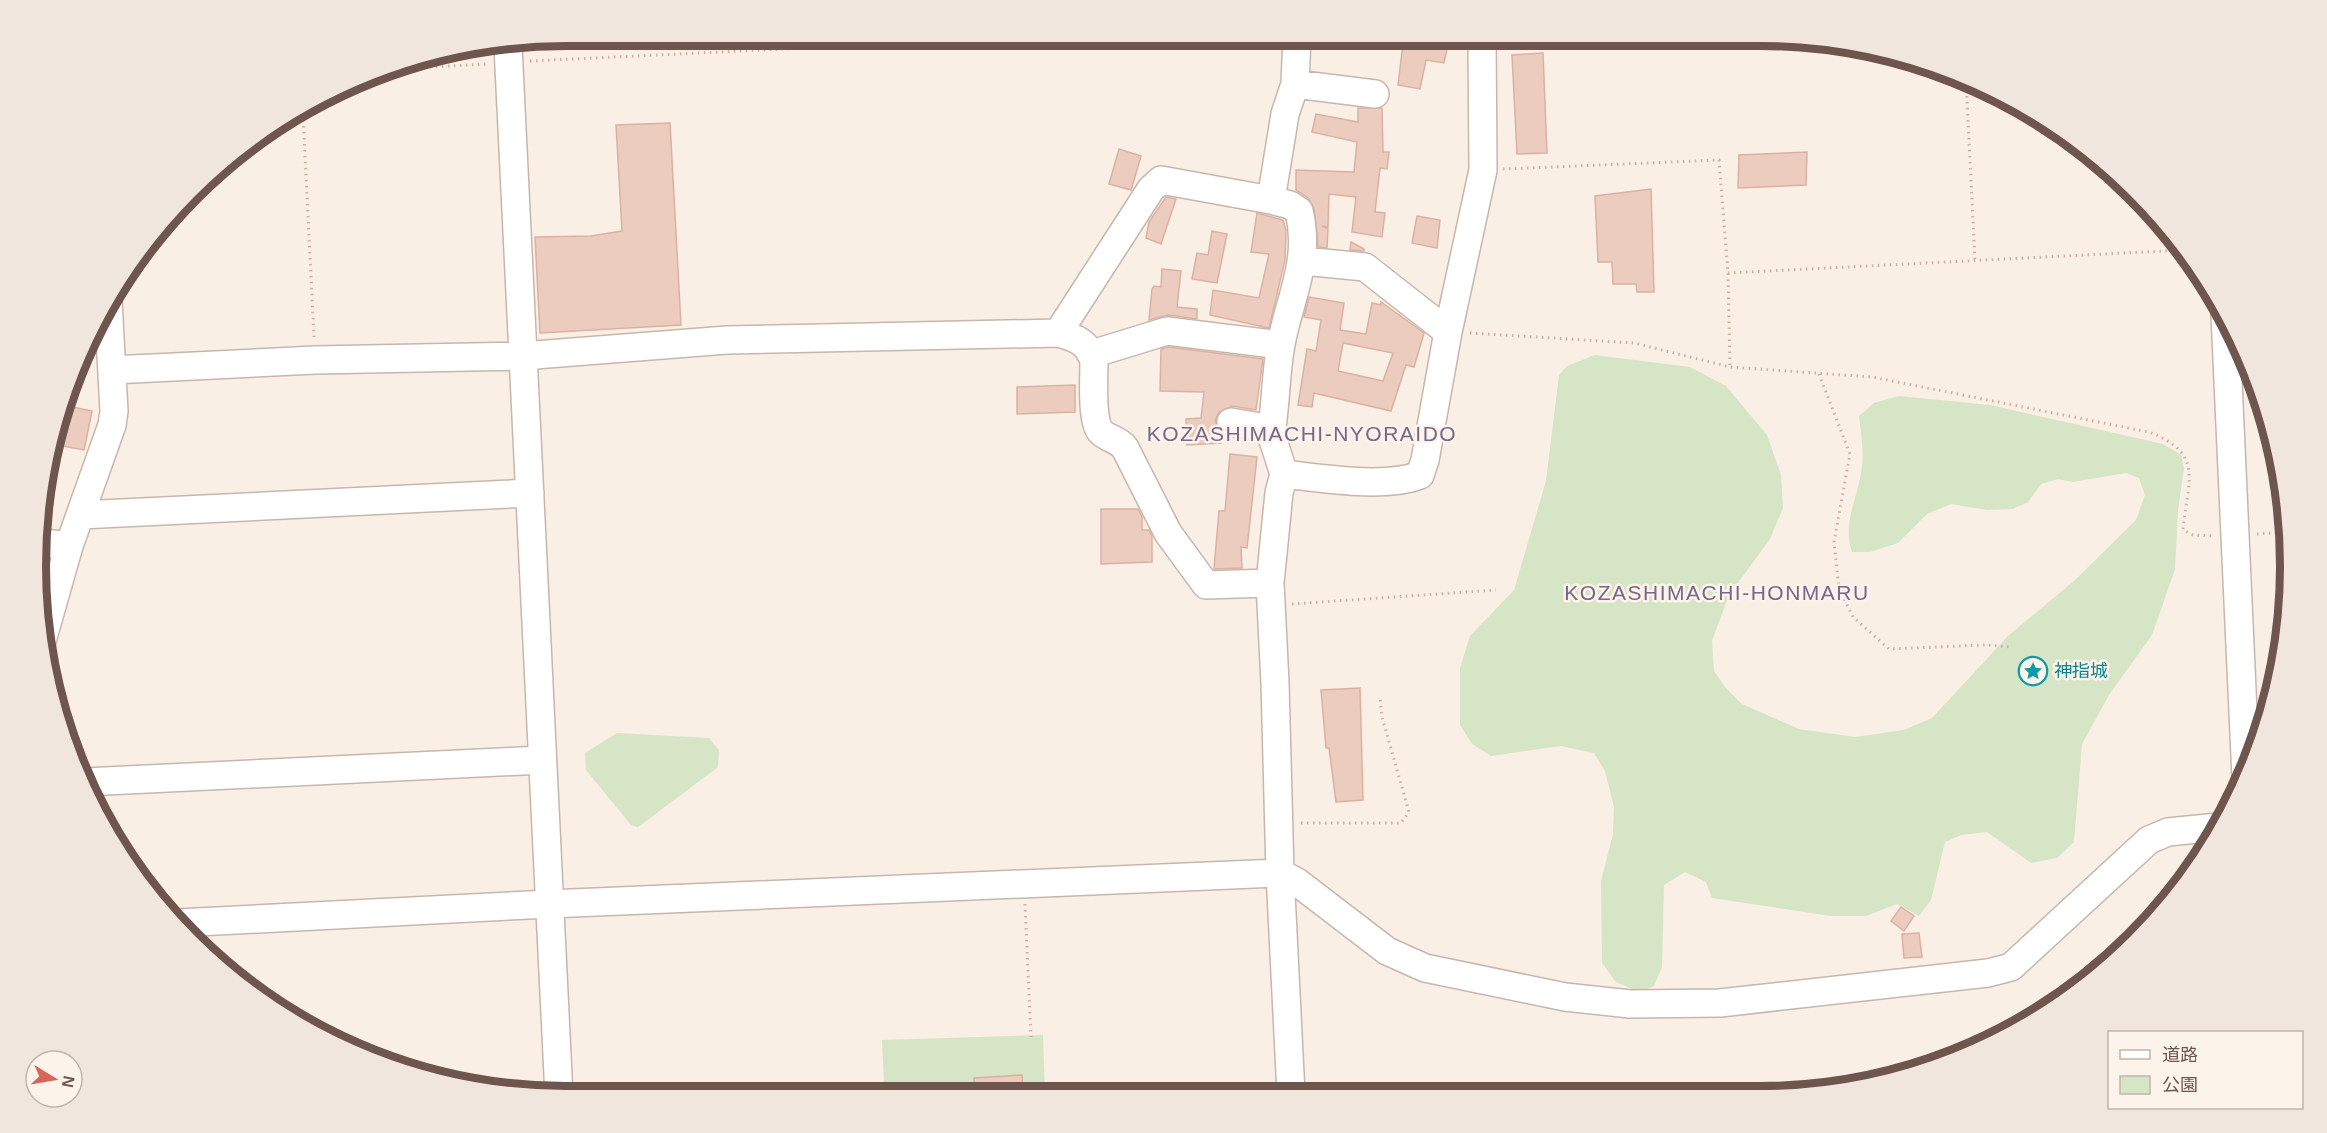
<svg xmlns="http://www.w3.org/2000/svg" width="2327" height="1133" font-family="Arial,'Noto Sans JP',sans-serif">
<style>
.green{fill:#d5e5c5}
.building{fill:#ebccbf;stroke:#dcb1a2;stroke-width:1.5;fill-rule:evenodd}
.lines{fill:none;stroke-linecap:round;stroke-linejoin:round}
.minor-casing{stroke:#c8b6ac;stroke-width:30}
.path{stroke:#cfafa3;stroke-width:3;stroke-dasharray:1.5 4.5;stroke-linecap:butt}
.minor{stroke:#fff;stroke-width:27}
.labels{text-anchor:middle;dominant-baseline:central;stroke-width:5;stroke-linejoin:round;paint-order:stroke}
.culture-label{font-size:18px;fill:#0d838f;stroke:#fcf3ea;text-anchor:start}
.quarter-label{font-size:21px;letter-spacing:1.5px;fill:#7a658b;stroke:#fcf3ea}
.rim{fill:none;stroke:#6e554d;stroke-width:8}
</style>
<rect width="100%" height="100%" fill="#f9efe4"/>
<!-- green -->
<path class="green" d="M 1595,355 L 1690,367 L 1726,386 L 1767,435 L 1781,475 L 1783,508 L 1770,539 L 1729,595 L 1712,641 L 1714,671 L 1725,687 L 1742,704 L 1799,729 L 1855,737 L 1904,730 L 1932,718 L 2008,636 L 2074,581 L 2136,520 L 2145,495 L 2139,478 L 2126,473 L 2073,482 L 2058,479 L 2041,484 L 2028,502 L 2013,509 L 1987,510 L 1951,504 L 1927,514 L 1898,543 L 1870,552 L 1852,552 C 1842,524 1857,500 1861,473 C 1865,454 1861,435 1859,416 L 1874,403 L 1899,396 L 1990,405 L 2163,444 L 2181,455 L 2184,468 L 2178,510 L 2175,569 L 2152,635 L 2109,695 L 2082,744 L 2074,842 L 2057,858 L 2031,863 L 1987,832 L 1961,835 L 1945,842 L 1931,900 L 1919,916 L 1897,904 L 1866,916 L 1830,916 L 1712,898 L 1706,882 L 1685,872 L 1664,885 L 1662,967 L 1654,986 L 1639,992 L 1616,982 L 1602,963 L 1601,881 L 1613,834 L 1614,807 L 1605,771 L 1594,753 L 1561,746 L 1491,756 L 1472,744 L 1460,725 L 1460,668 L 1470,636 L 1514,590 L 1546,481 L 1559,375 L 1567,366 Z
M 617,733 L 709,738 L 719,750 L 718,767 L 638,827 L 631,825 L 586,770 L 585,753 Z
M 1043,1035 L 1045,1095 L 828,1096 L 827,1086 L 884,1084 L 882,1040 Z"/>
<!-- building -->
<path class="building" d="M 1404,36 L 1450,36 L 1444,63 L 1426,60 L 1420,89 L 1398,85 Z
M 1543,53 L 1547,153 L 1517,154 L 1512,55 Z
M 1358,108 L 1382,108 L 1383,152 L 1389,152 L 1387,169 L 1380,168 L 1375,212 L 1385,213 L 1382,237 L 1352,232 L 1356,197 L 1329,194 L 1328,227 L 1322,226 L 1328,229 L 1327,248 L 1318,247 L 1314,208 L 1308,198 L 1296,190 L 1296,170 L 1354,172 L 1357,142 L 1312,132 L 1316,114 L 1358,122 Z
M 670,123 L 681,325 L 540,333 L 535,237 L 591,236 L 622,231 L 616,125 Z
M 1119,149 L 1141,156 L 1131,190 L 1109,184 Z
M 1807,152 L 1806,185 L 1738,188 L 1739,155 Z
M 1651,189 L 1654,292 L 1637,292 L 1636,284 L 1613,284 L 1612,262 L 1598,262 L 1595,196 Z
M 1166,197 L 1176,199 L 1161,244 L 1146,238 L 1149,222 Z
M 1257,213 L 1283,220 L 1286,230 L 1285,260 L 1269,328 L 1210,315 L 1213,290 L 1259,298 L 1269,254 L 1251,252 Z
M 1417,216 L 1440,220 L 1437,248 L 1412,243 Z
M 1212,231 L 1227,234 L 1217,283 L 1192,279 L 1197,253 L 1208,255 Z
M 1351,242 L 1364,249 L 1364,251 L 1350,250 Z
M 1162,269 L 1181,271 L 1177,307 L 1197,309 L 1197,319 L 1168,315 L 1149,320 L 1152,289 L 1154,286 L 1161,287 Z
M 1309,297 L 1344,303 L 1340,330 L 1366,334 L 1372,303 L 1381,305 L 1381,302 L 1424,333 L 1414,367 L 1406,365 L 1391,411 L 1314,393 L 1312,407 L 1298,405 L 1307,349 L 1316,351 L 1321,320 L 1304,317 ZM 1343,343 L 1393,353 L 1383,381 L 1338,371 Z
M 1168,347 L 1263,359 L 1256,410 L 1233,406 L 1219,412 L 1215,420 L 1221,434 L 1221,443 L 1187,445 L 1186,419 L 1201,418 L 1204,392 L 1160,391 L 1161,349 Z
M 1075,385 L 1075,412 L 1017,414 L 1017,387 Z
M 68,406 L 92,411 L 84,450 L 62,446 L 64,436 L 61,435 Z
M 1230,454 L 1257,457 L 1247,548 L 1241,547 L 1242,568 L 1214,569 L 1219,511 L 1225,511 Z
M 1101,509 L 1138,509 L 1142,517 L 1142,530 L 1149,530 L 1152,536 L 1152,562 L 1101,564 Z
M 1360,688 L 1363,800 L 1336,802 L 1329,748 L 1326,748 L 1321,690 Z
M 1901,907 L 1914,916 L 1904,931 L 1891,921 Z
M 1919,933 L 1922,957 L 1904,958 L 1902,934 Z
M 1022,1075 L 1023,1091 L 975,1094 L 974,1078 Z"/>
<g class="lines">
<!-- minor casing -->
<g class="minor-casing">
<path id="minor" d="M 508,46 L 559,1096
M 1295,84 L 1375,94
M 1303,261 L 1365,267 L 1448,332
M 2225,315 L 2246,778
M 1058,333 L 1151,189 L 1161,180 L 1271,200
M 1092,354 L 1167,331 L 1281,345
M 112,370 L 315,360 L 522,356 L 727,340 L 1058,333 C 1077,338 1087,342 1094,361 C 1094,375 1091,424 1101,432 C 1108,439 1118,439 1125,448 L 1168,533 L 1206,585 L 1270,583
M 1231,422 L 1273,429
M 1284,474 L 1273,440 L 1272,427 C 1276,400 1276,371 1281,344 C 1290,297 1311,260 1299,211 L 1290,205 L 1271,200 L 1285,114 L 1295,84 L 1297,36
M 80,515 L 530,493
M 44,543 L 69,546
M 42,641 L 69,546 L 112,425 L 114,411 L 108,300
M 85,782 L 542,760
M 178,923 L 549,904 L 1280,873 L 1297,882 L 1387,951 L 1425,968 L 1565,997 L 1630,1004 L 1720,1003 L 1988,973 L 2011,967 L 2149,840 L 2168,832 L 2218,827
M 1291,1094 L 1280,873 L 1275,683 L 1270,583 L 1279,493 L 1284,474 C 1321,478 1385,489 1420,475 L 1425,460 L 1448,332 L 1483,170 L 1482,36"/>
</g>
<!-- path -->
<path class="path" d="M 530,61 L 1059,36
M 388,69 L 488,64
M 1966,78 L 1975,261
M 303,114 L 314,337
M 1503,169 L 1719,160 L 1728,273 L 1730,367
M 1728,273 L 2184,250
M 1470,333 L 1634,343 L 1730,367 L 1872,377 L 2149,432 C 2206,454 2187,482 2183,530 L 2193,535 L 2214,536
M 1819,374 L 1850,454 L 1834,542 L 1839,588 L 1853,617 L 1889,649 L 1986,645 L 2010,647
M 2257,534 L 2288,532
M 1292,604 L 1496,590
M 1301,823 L 1401,823 L 1409,812 L 1382,717 L 1380,697
M 1025,904 L 1031,1037"/>
<!-- minor -->
<use href="#minor" class="minor"/>
</g>
<!-- icons -->
<defs>
<g id="sight-ring" transform="scale(1.5)"><circle r="9.5" fill="#fcf3ea" stroke="#0f9aa8" stroke-width="1.5"/><path d="M0-6L1.8-2.2L6-1.7L2.9 1.2L3.7 5.4L0 3.3L-3.7 5.4L-2.9 1.2L-6-1.7L-1.8-2.2Z" fill="#0f9aa8"/></g>
</defs>
<g fill-rule="evenodd">
<use href="#sight-ring" x="2033" y="671"/>
</g>
<g class="labels">
<!-- culture labels -->
<g class="culture-label">
<text x="2054" y="671">神指城</text>
</g>
<!-- quarter labels -->
<g class="quarter-label">
<text x="1302" y="433">KOZASHIMACHI-NYORAIDO</text>
<text x="1717" y="592">KOZASHIMACHI-HONMARU</text>
</g>
</g>
<!-- crop -->
<path d="M0 0H2327V1133H0ZM566 46H1760A520 520 0 0 1 2280 566V566A520 520 0 0 1 1760 1086H566A520 520 0 0 1 46 566V566A520 520 0 0 1 566 46Z" fill="#f1e6dd" fill-rule="evenodd"/>
<path class="rim" d="M566 46H1760A520 520 0 0 1 2280 566V566A520 520 0 0 1 1760 1086H566A520 520 0 0 1 46 566V566A520 520 0 0 1 566 46Z"/>
<!-- legend -->
<rect x="2108" y="1031" width="195" height="78" fill="#fcf3ea" stroke="#c3b4ab" stroke-width="1.5"/>
<rect x="2120" y="1050" width="30" height="9" fill="#ffffff" stroke="#c3b4ab" stroke-width="1.5"/>
<text x="2162" y="1061" font-size="18" fill="#6e554d">道路</text>
<rect x="2120" y="1076" width="30" height="18" fill="#d5e5c5" stroke="#c3b4ab" stroke-width="1.5"/>
<text x="2162" y="1091" font-size="18" fill="#6e554d">公園</text>
<!-- north arrow -->
<g transform="translate(54 1079) rotate(101)"><circle r="28" fill="#fcf3ea" stroke="#c3b4ab" stroke-width="1.5"/>
<path d="M0-4.5L10 22L0 15L-10 22Z" fill="#d56658"/>
<text y="-9" font-size="16" font-weight="bold" text-anchor="middle" fill="#6e554d">N</text>
</g>
</svg>
